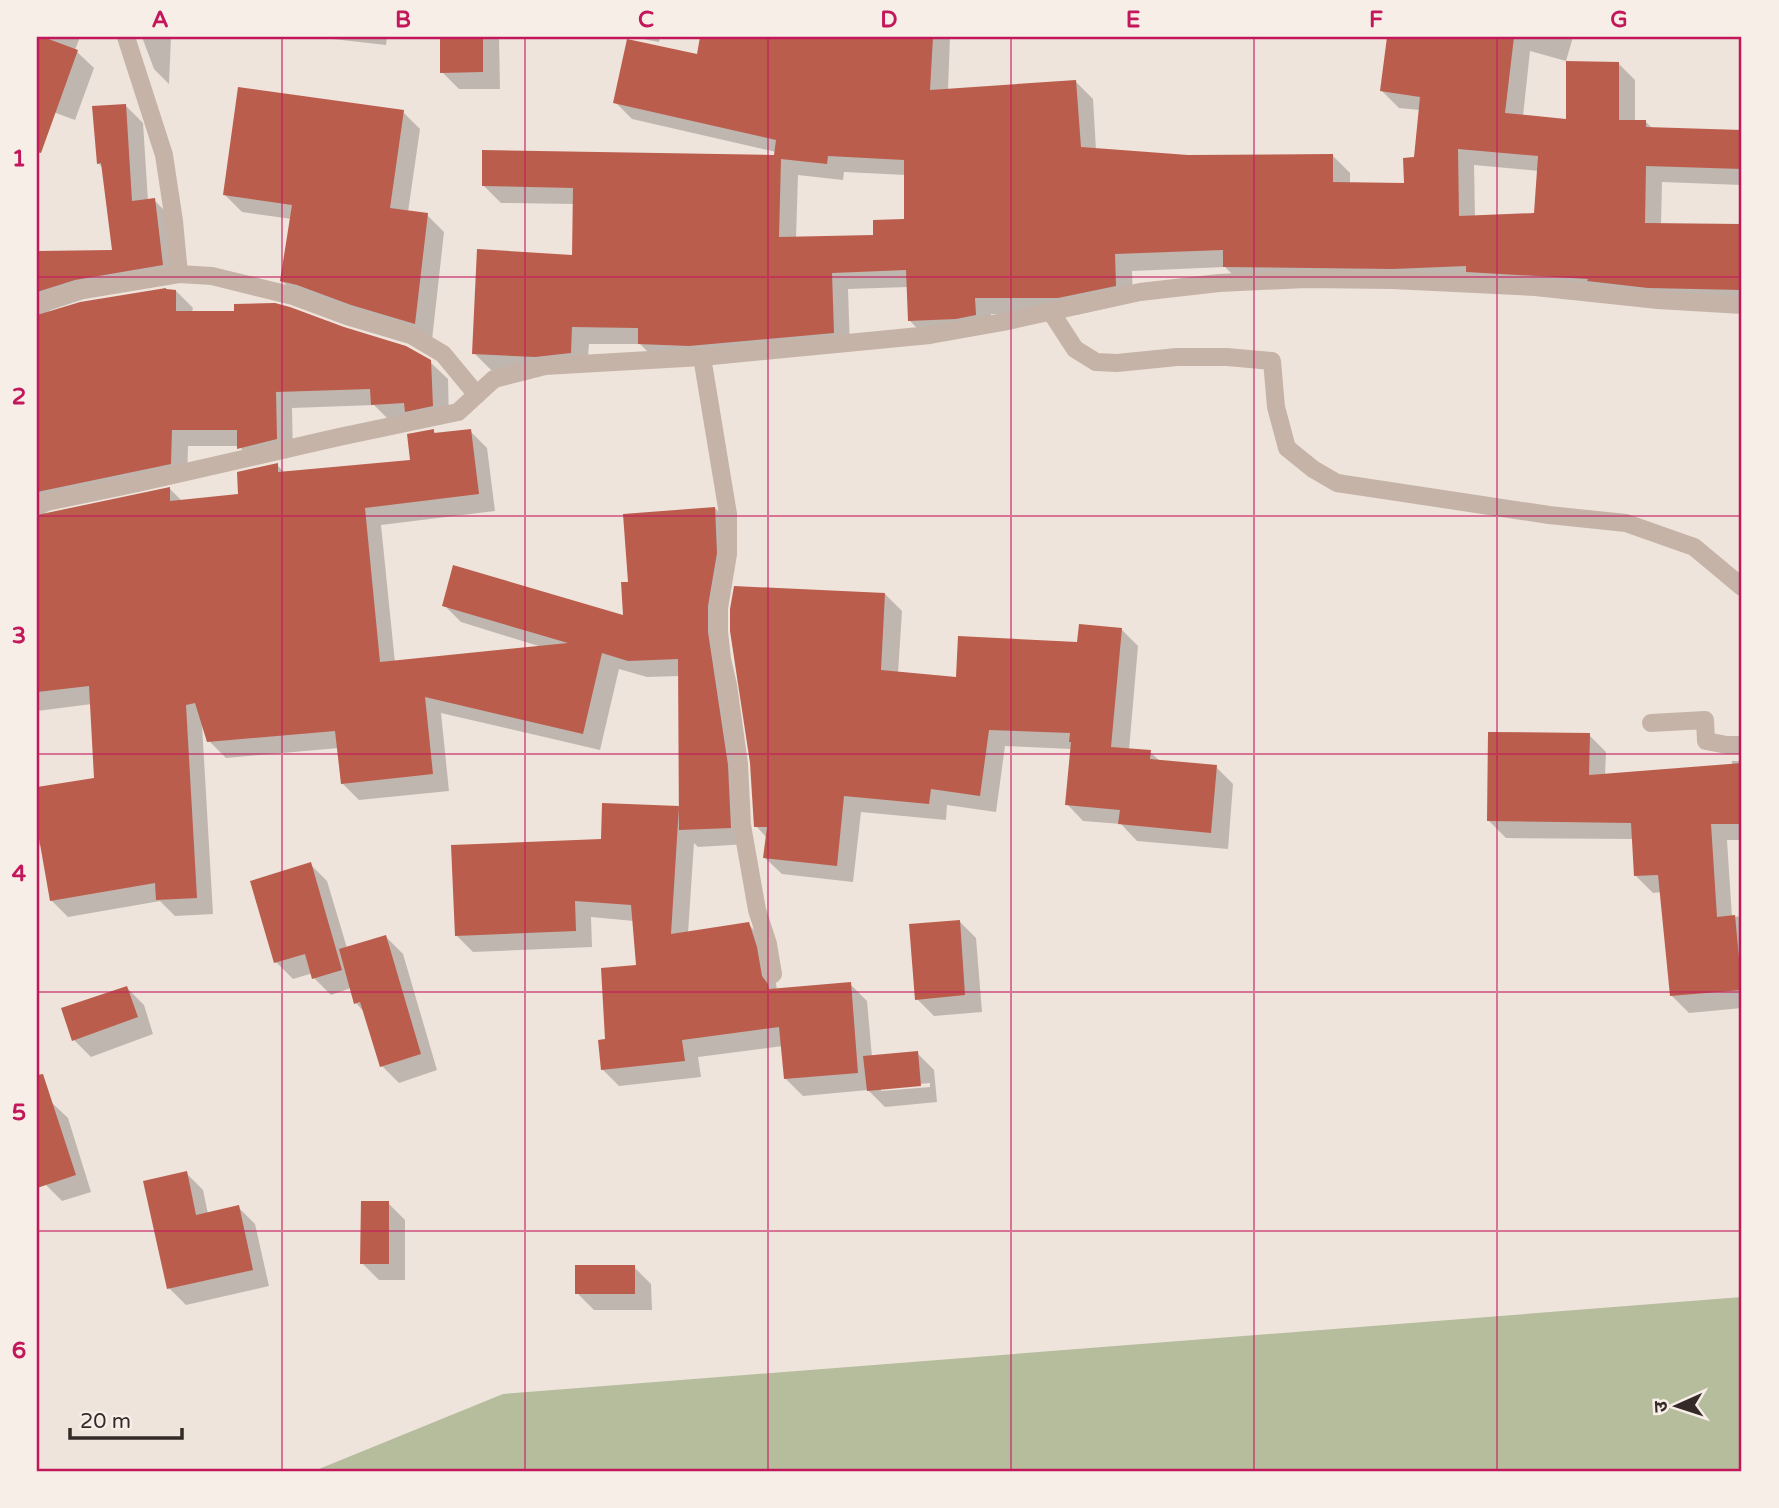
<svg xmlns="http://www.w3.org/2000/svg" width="1779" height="1508" font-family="'Varela Round','Noto Sans Devanagari',sans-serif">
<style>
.green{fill:#b5bd9d}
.shadow{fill:#0003;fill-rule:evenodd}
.building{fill:#bb5d4d;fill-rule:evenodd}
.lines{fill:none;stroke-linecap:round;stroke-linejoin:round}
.street{stroke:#c6b3a8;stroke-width:18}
.grid{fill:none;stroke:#c2185b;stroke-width:2;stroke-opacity:0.55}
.neatline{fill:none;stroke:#c2185b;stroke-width:2.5}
.grid-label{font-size:23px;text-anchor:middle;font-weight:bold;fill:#c2185b}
</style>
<rect width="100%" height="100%" fill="#efe4db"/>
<!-- green -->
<path class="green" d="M 1742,1297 L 1742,1471 L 314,1471 L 503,1394 Z"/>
<!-- shadow -->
<path class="shadow" d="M 37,37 L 80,37 L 75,50 L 94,68 L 75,120 L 37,106 Z
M 142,37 L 171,37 L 169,84 L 154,69 Z
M 315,37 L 387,37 L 386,45 Z
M 441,37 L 499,37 L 500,89 L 459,89 L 442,72 Z
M 632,37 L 660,37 L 659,42 Z
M 701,37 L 715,39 L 716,37 L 952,37 L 950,37 L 948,90 L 1076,82 L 1093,99 L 1096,150 L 1188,156 L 1333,156 L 1350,173 L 1350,184 L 1406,185 L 1415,159 L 1420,110 L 1399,108 L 1382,91 L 1389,37 L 1573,37 L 1566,61 L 1530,51 L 1523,116 L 1568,121 L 1618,63 L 1635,80 L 1635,122 L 1646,122 L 1653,129 L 1742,132 L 1742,185 L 1662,182 L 1661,225 L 1742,226 L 1742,305 L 1604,295 L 1241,283 L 1225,267 L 1132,271 L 1133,302 L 1076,315 L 991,314 L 992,332 L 927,338 L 910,321 L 908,287 L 848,289 L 850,349 L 657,361 L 640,344 L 589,344 L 587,369 L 553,373 L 491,370 L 474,353 L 573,256 L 575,204 L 501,203 L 484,186 L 776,157 L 776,152 L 632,119 L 615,102 L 698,57 ZM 1474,165 L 1539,171 L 1536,215 L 1475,217 ZM 844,172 L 906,175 L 906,221 L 875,237 L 796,238 L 798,175 L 843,180 Z
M 126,106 L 143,123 L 148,201 L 154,200 L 171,217 L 179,282 L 93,296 L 51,310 L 43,315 L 176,291 L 193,308 L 192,312 L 430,362 L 448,379 L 449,422 L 390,421 L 374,405 L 292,408 L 293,456 L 255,465 L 239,446 L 188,446 L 187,480 L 52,509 L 40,516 L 170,489 L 182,501 L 240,496 L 277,465 L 285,473 L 412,462 L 433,431 L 438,435 L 470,431 L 487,448 L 495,511 L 381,525 L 395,663 L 545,648 L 461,622 L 444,605 L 625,618 L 630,583 L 715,508 L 732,525 L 724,624 L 747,844 L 698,847 L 694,843 L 688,933 L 748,924 L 765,941 L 773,965 L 777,990 L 850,984 L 867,1001 L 872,1057 L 917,1053 L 934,1070 L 937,1102 L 885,1107 L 868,1090 L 803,1096 L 786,1079 L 783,1046 L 698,1057 L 701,1077 L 619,1086 L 602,1069 L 607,1041 L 638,967 L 634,921 L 591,917 L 592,947 L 473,952 L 456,935 L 603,840 L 604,805 L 681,808 L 680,676 L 647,677 L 619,669 L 600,750 L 441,713 L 449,791 L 359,800 L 342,783 L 339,748 L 226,758 L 209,741 L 202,725 L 213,914 L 175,916 L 160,901 L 68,917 L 51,900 L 42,845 L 37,846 L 37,789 L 96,779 L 92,704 L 37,711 L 37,253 L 114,252 L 103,168 L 98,163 ZM 930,1083 L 930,1087 L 881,1091 L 881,1088 Z
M 403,112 L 420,129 L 408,212 L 427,215 L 444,232 L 432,340 L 298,297 L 281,280 L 292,219 L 242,212 L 225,195 Z
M 885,594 L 902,611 L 898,673 L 958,679 L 1121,629 L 1138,646 L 1129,750 L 1150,752 L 1161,762 L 1216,767 L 1233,784 L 1228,849 L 1137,841 L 1121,824 L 1083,821 L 1067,804 L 1072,749 L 1005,746 L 996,812 L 947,805 L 946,820 L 861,812 L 853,882 L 782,874 L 765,858 L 767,838 L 756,826 Z
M 1589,735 L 1606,752 L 1605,775 L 1732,766 L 1732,761 L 1742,761 L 1742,840 L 1727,840 L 1732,917 L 1742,916 L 1742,1008 L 1689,1013 L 1672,996 L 1662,892 L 1653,893 L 1636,876 L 1634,839 L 1506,838 L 1489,821 Z
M 310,864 L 327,881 L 347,948 L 386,937 L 403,954 L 437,1070 L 399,1083 L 382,1066 L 365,1013 L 356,1003 L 351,988 L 331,995 L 314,978 L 313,973 L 293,979 L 276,962 Z
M 959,921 L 976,938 L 982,1012 L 934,1016 L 917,999 Z
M 127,988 L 144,1005 L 153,1034 L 91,1057 L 74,1040 Z
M 51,1102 L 68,1118 L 91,1192 L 62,1201 L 45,1184 L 37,1158 L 37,1106 Z
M 186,1173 L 203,1190 L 208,1214 L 238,1207 L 255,1224 L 269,1286 L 186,1305 L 169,1288 Z
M 388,1203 L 405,1220 L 405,1280 L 379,1280 L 362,1263 Z
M 634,1267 L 651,1284 L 652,1310 L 594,1310 L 577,1293 Z"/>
<!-- building -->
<path class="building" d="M 37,37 L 43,37 L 78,50 L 41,153 L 37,152 Z
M 440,37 L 483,37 L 483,72 L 440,73 Z
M 700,37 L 933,37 L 930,90 L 1076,80 L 1081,147 L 1188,155 L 1333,154 L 1333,182 L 1404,183 L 1403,158 L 1414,157 L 1420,97 L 1380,91 L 1387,37 L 1514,37 L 1505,113 L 1566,119 L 1566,61 L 1619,62 L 1619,120 L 1646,120 L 1646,127 L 1742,130 L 1742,169 L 1646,166 L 1645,223 L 1742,224 L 1742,290 L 1648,288 L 1587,281 L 1588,279 L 1466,272 L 1466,266 L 1393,269 L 1223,267 L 1223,250 L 1115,254 L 1116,286 L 1058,298 L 975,298 L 976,315 L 956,319 L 908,321 L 906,270 L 832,273 L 834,333 L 689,346 L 638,344 L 638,328 L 572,327 L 571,353 L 535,357 L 472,354 L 477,249 L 572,255 L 573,188 L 482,186 L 482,150 L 774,155 L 776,140 L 613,103 L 627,39 L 697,54 ZM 1458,149 L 1538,156 L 1534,213 L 1459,216 ZM 828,156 L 904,160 L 904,219 L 873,220 L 873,235 L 779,237 L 781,159 L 827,164 Z
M 238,87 L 404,110 L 390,208 L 428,213 L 415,324 L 351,305 L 297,285 L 280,281 L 292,205 L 223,195 Z
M 126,104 L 132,201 L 155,198 L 163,265 L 75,280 L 37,292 L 37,251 L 112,250 L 101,163 L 97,164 L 92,106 Z
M 166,288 L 166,289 L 176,290 L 176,311 L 234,311 L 234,304 L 275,303 L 290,307 L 344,327 L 406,346 L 431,360 L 433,406 L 405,412 L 404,403 L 371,405 L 370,389 L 276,392 L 277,439 L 237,449 L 237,430 L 172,430 L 171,464 L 37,492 L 37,315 L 80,302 Z
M 434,429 L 434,433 L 471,429 L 479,494 L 365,508 L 380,662 L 568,643 L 442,606 L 453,565 L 623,615 L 621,582 L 628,582 L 623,514 L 715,507 L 717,553 L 708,606 L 708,632 L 728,765 L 731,828 L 679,830 L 678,659 L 628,661 L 602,653 L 583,734 L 425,697 L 433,774 L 341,784 L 335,731 L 207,742 L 195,703 L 186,705 L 197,898 L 156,900 L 155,883 L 50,901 L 37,827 L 37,787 L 94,778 L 89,686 L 37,692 L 37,515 L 170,487 L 170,501 L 238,494 L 237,472 L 278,463 L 278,472 L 410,460 L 407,434 Z
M 734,586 L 885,593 L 881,670 L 956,677 L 958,636 L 1077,642 L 1079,624 L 1122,628 L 1111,747 L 1151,750 L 1150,759 L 1217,765 L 1211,833 L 1118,824 L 1120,810 L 1065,805 L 1071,742 L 1069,742 L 1070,733 L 989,730 L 980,796 L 931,789 L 929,804 L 844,796 L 837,866 L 763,858 L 767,827 L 754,827 L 750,763 L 730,631 L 730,609 Z
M 1488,732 L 1590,733 L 1589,775 L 1742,763 L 1742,824 L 1711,824 L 1717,917 L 1735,915 L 1742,990 L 1670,996 L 1658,875 L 1634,876 L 1631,823 L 1487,821 Z
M 602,803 L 679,806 L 671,934 L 749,922 L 757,947 L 762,976 L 768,984 L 769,989 L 851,982 L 858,1073 L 784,1079 L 779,1027 L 682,1040 L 685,1061 L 601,1070 L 598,1040 L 605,1039 L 601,968 L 636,965 L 631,905 L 575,901 L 576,931 L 455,936 L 451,845 L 601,839 Z
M 311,862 L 342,970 L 312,979 L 305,954 L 274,963 L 250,881 Z
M 960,920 L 965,995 L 915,1000 L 909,924 Z
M 386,935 L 421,1054 L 380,1067 L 360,1002 L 354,1004 L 339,949 Z
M 127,986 L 138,1017 L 72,1041 L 61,1008 Z
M 918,1051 L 921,1086 L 867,1091 L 863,1056 Z
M 43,1074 L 76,1175 L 37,1188 L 37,1075 Z
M 187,1171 L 196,1215 L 239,1205 L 253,1270 L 167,1289 L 143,1181 Z
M 361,1201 L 389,1201 L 389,1264 L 360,1264 Z
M 575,1265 L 635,1265 L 635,1294 L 575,1294 Z"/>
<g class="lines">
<!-- street -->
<path class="street" d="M 126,37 L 164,155 L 174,221 L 179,274
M 37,304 L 77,291 L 179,274 L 212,276 L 293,296 L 347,316 L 411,335 L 443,354 L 477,395
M 1051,312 L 1075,349 L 1096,362 L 1117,363 L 1177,357 L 1227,357 L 1272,361 L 1276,407 L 1287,448 L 1313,469 L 1337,483 L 1549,515 L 1626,523 L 1694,547 L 1742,587
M 702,357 L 728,514 L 728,554 L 719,608 L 719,632 L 722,659 L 728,685 L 739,764 L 742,825 L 757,910 L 768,944 L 773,974
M 37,504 L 138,483 L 339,437 L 458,412 L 494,379 L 545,366 L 702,357 L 930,335 L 1003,322 L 1140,292 L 1219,283 L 1306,279 L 1392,280 L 1535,287 L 1658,300 L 1742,305
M 1651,723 L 1705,720 L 1706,741 L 1727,745 L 1742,745"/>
</g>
<!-- grid -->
<path class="grid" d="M 282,37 L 282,1471M 525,37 L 525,1471M 768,37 L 768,1471M 1011,37 L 1011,1471M 1254,37 L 1254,1471M 1497,37 L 1497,1471M 37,277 L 1742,277M 37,516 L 1742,516M 37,754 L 1742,754M 37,992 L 1742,992M 37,1231 L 1742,1231"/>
<!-- border -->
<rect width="1779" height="1508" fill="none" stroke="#f7eee7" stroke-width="77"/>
<!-- north arrow -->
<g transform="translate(1677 1406) rotate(267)" stroke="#f7eee7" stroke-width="5" paint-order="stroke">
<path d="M0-5L12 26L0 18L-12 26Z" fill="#342a28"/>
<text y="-10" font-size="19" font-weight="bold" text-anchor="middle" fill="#342a28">उ</text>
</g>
<!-- scale -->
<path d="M70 1428v10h112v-10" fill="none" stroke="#342a28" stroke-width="3.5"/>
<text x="80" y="1428" font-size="21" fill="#342a28" stroke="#f7eee7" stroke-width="5" paint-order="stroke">20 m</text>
<rect x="38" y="38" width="1702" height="1432" class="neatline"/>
<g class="grid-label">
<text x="160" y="27">A</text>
<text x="403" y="27">B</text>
<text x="646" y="27">C</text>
<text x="889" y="27">D</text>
<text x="1133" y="27">E</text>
<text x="1376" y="27">F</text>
<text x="1619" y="27">G</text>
<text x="19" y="166">1</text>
<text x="19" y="404">2</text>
<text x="19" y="643">3</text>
<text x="19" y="881">4</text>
<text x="19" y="1120">5</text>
<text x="19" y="1358">6</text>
</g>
</svg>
